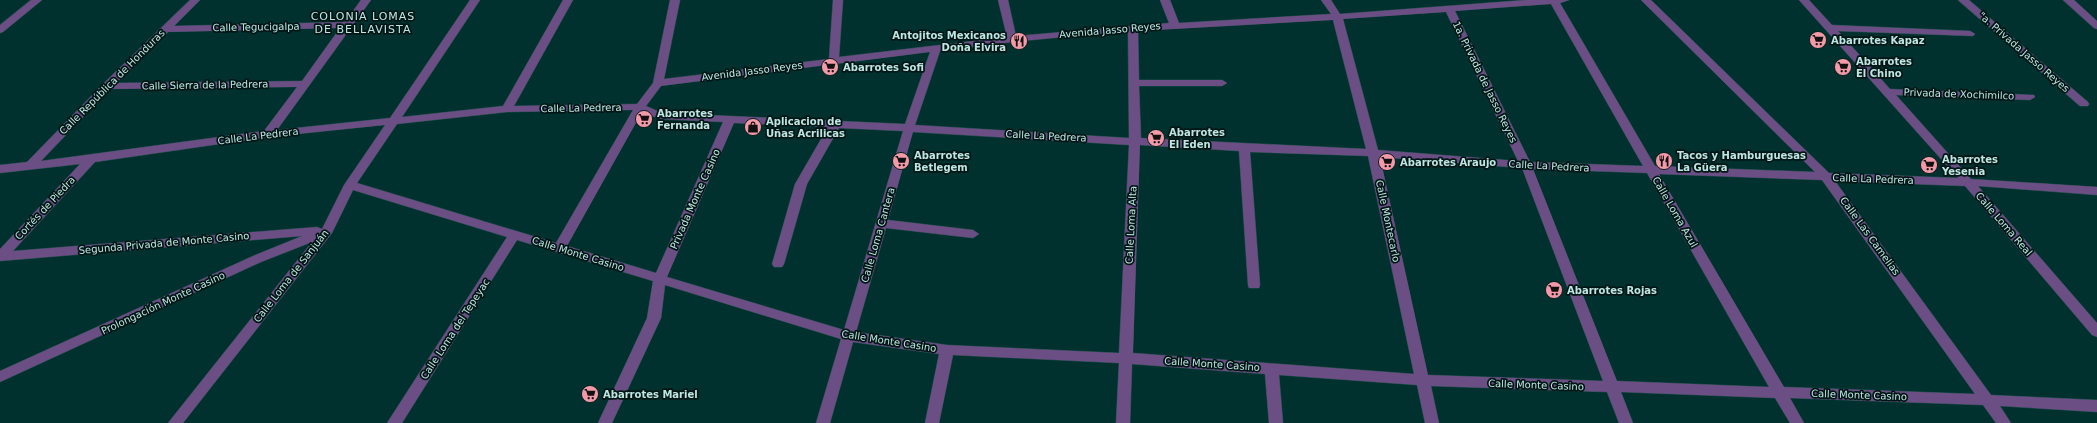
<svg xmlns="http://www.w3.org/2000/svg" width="2097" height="423" font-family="'DejaVu Sans',sans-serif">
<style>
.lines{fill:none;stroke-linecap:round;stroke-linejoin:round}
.street-casing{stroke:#1f4e4b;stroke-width:1}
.street{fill:#6b4e83;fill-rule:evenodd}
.labels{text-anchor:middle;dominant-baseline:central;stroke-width:3.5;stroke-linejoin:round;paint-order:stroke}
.street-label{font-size:10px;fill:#bfe6e2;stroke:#001615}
.poi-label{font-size:10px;font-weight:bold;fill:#bfe6e2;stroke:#001615;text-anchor:start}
.neighbourhood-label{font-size:11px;letter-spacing:1px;fill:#bfe6e2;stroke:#001615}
</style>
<rect width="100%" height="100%" fill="#00312e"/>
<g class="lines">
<!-- street casing -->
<g class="street-casing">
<path id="street" d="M 31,0 L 42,0 L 3,32 L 0,33 L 0,25 Z
M 190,0 L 200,0 L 174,26 L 345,22 L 361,0 L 371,0 L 277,130 L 390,118 L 470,0 L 480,0 L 402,117 L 503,106 L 563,0 L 573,0 L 514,106 L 637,104 L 653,83 L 670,0 L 680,0 L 664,79 L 829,59 L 833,0 L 843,0 L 839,57 L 1007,37 L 998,0 L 1008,0 L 1016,36 L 1169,23 L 1160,0 L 1170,0 L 1179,23 L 1331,14 L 1321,0 L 1331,0 L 1340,14 L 1526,0 L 1569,0 L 1560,3 L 1655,166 L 1815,172 L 1641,0 L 1651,0 L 1829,173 L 1958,178 L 1799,0 L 1809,0 L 1832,25 L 1970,31 L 1975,34 L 1973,36 L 1838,31 L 1890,89 L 2034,95 L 2035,97 L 2030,100 L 1896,95 L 1971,179 L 2097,187 L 2097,195 L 1978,186 L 2097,323 L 2097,337 L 2092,335 L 1965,186 L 1835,181 L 1991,395 L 2097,400 L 2097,412 L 2000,406 L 2011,423 L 1996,423 L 1983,405 L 1790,398 L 1804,423 L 1790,423 L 1775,398 L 1621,392 L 1633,423 L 1619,423 L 1607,392 L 1431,386 L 1439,423 L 1425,423 L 1417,385 L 1279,375 L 1283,423 L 1269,423 L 1265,374 L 1132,364 L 1130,423 L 1116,423 L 1119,363 L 953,355 L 939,423 L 925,423 L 939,354 L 853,342 L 830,423 L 816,423 L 841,339 L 665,285 L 661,318 L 612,423 L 598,423 L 647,318 L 653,281 L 517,240 L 402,423 L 387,423 L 507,237 L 353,190 L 332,233 L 183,423 L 168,423 L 312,242 L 261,262 L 0,382 L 0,371 L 253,256 L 302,236 L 0,261 L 0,249 L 80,164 L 0,173 L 0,165 L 27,162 L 103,84 ZM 1551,4 L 1643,166 L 1530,162 L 1455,11 ZM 1446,12 L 1518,161 L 1378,150 L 1343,19 ZM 1333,20 L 1366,149 L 1141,138 L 1139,86 L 1222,86 L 1227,83 L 1222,80 L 1139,80 L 1138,31 ZM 340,28 L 302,81 L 116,83 L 168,32 ZM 1128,31 L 1129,138 L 915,125 L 940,51 L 1012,42 ZM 930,52 L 905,124 L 662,113 L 646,106 L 661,86 ZM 297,87 L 264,131 L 41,161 L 110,89 ZM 633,110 L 556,243 L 357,183 L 397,124 L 507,112 ZM 642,112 L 660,119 L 723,122 L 656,273 L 567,246 ZM 734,123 L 828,127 L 795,184 L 772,264 L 774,267 L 782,267 L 784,264 L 807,184 L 839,128 L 903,131 L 844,330 L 667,277 ZM 385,125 L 344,185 L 322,229 L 317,227 L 13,251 L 95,162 L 268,137 ZM 913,132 L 1129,145 L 1119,353 L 947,345 L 856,332 L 886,228 L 973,238 L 979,234 L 973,230 L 888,220 ZM 1140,145 L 1239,151 L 1248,285 L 1249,288 L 1259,288 L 1260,285 L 1250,152 L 1368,156 L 1414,374 L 1133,353 ZM 1380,157 L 1522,168 L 1603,381 L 1428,375 ZM 1533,169 L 1647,173 L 1769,387 L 1617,381 ZM 1659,174 L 1822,180 L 1975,394 L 1784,387 Z
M 1958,0 L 1969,0 L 2088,102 L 2089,104 L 2088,106 L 2080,106 Z
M 2063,0 L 2074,0 L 2097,21 L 2097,29 L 2094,28 Z"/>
</g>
<!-- street -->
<use href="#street" class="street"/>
</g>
<!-- icons -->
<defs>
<g id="supermarket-disc" transform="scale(0.9)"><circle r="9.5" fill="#f39aa9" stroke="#001615"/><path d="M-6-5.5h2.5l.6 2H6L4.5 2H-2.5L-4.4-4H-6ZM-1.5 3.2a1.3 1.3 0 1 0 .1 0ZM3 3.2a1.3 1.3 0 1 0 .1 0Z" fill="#111"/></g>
<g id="restaurant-disc" transform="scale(0.9)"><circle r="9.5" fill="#f39aa9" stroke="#001615"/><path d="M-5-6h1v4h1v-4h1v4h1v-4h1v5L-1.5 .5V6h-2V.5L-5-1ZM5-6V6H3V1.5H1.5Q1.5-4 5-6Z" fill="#111"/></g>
<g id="shop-disc" transform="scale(0.9)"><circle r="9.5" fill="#f39aa9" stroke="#001615"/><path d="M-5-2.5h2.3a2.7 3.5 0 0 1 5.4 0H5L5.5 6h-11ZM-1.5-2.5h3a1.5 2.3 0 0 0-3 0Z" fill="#111"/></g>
</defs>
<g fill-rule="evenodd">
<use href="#supermarket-disc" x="1818" y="40"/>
<use href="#restaurant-disc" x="1019" y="41"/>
<use href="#supermarket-disc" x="830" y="67"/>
<use href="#supermarket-disc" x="1843" y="67"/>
<use href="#supermarket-disc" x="644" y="119"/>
<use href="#shop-disc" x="753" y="127"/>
<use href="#supermarket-disc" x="1156" y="138"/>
<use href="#supermarket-disc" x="901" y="161"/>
<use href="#restaurant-disc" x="1664" y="161"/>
<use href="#supermarket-disc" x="1387" y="162"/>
<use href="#supermarket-disc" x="1929" y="165"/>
<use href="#supermarket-disc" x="1554" y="290"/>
<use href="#supermarket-disc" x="590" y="394"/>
</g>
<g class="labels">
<!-- street labels -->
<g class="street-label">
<text transform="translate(256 27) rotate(-1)">Calle Tegucigalpa</text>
<text transform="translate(1110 30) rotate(-5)">Avenida Jasso Reyes</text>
<text transform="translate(2024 52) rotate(41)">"a. Privada Jasso Reyes</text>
<text transform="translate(752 71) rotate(-7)">Avenida Jasso Reyes</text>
<text transform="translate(112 82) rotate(-45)">Calle República de Honduras</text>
<text transform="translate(1485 82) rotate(64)">1a. Privada de Jasso Reyes</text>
<text transform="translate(205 85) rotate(-1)">Calle Sierra de la Pedrera</text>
<text transform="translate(1959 94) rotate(2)">Privada de Xochimilco</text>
<text transform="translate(581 108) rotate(-1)">Calle La Pedrera</text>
<text transform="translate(258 136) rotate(-7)">Calle La Pedrera</text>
<text transform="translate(1046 136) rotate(3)">Calle La Pedrera</text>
<text transform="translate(1549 166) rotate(3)">Calle La Pedrera</text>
<text transform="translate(1873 179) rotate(2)">Calle La Pedrera</text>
<text transform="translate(695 199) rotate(-66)">Privada Monte Casino</text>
<text transform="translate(45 208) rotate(-47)">Cortés de Piedra</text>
<text transform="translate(1675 212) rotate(60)">Calle Loma Azul</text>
<text transform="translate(1388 221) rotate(78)">Calle Montecarlo</text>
<text transform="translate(2004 224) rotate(49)">Calle Loma Real</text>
<text transform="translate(1131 225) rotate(-87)">Calle Loma Alta</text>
<text transform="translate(878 235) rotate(-74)">Calle Loma Cantera</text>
<text transform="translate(1870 236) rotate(54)">Calle Las Camelias</text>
<text transform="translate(164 243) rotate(-5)">Segunda Privada de Monte Casino</text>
<text transform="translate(578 254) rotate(17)">Calle Monte Casino</text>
<text transform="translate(291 276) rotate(-52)">Calle Loma de Sanjuán</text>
<text transform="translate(163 303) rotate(-25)">Prolongación Monte Casino</text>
<text transform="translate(455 329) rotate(-57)">Calle Loma del Tepeyac</text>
<text transform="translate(889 341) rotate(9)">Calle Monte Casino</text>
<text transform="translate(1212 364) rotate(4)">Calle Monte Casino</text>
<text transform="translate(1536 385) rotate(2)">Calle Monte Casino</text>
<text transform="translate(1859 395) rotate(2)">Calle Monte Casino</text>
</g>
<!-- poi labels -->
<g class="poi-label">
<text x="1006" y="35" text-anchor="end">Antojitos Mexicanos<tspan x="1006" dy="12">Doña Elvira</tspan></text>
<text x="1831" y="40">Abarrotes Kapaz</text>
<text x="1856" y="61">Abarrotes<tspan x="1856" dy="12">El Chino</tspan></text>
<text x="843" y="67">Abarrotes Sofi</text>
<text x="657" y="113">Abarrotes<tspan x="657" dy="12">Fernanda</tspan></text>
<text x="766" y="121">Aplicacion de<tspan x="766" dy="12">Uñas Acrilicas</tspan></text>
<text x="1169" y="132">Abarrotes<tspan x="1169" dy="12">El Eden</tspan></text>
<text x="914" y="155">Abarrotes<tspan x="914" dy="12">Betlegem</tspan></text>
<text x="1677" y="155">Tacos y Hamburguesas<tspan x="1677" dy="12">La Güera</tspan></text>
<text x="1942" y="159">Abarrotes<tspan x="1942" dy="12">Yesenia</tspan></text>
<text x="1400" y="162">Abarrotes Araujo</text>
<text x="1567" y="290">Abarrotes Rojas</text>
<text x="603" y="394">Abarrotes Mariel</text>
</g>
<!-- neighbourhood labels -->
<g class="neighbourhood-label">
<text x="363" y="16">COLONIA LOMAS<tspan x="363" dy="13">DE BELLAVISTA</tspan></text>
</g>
</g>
</svg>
